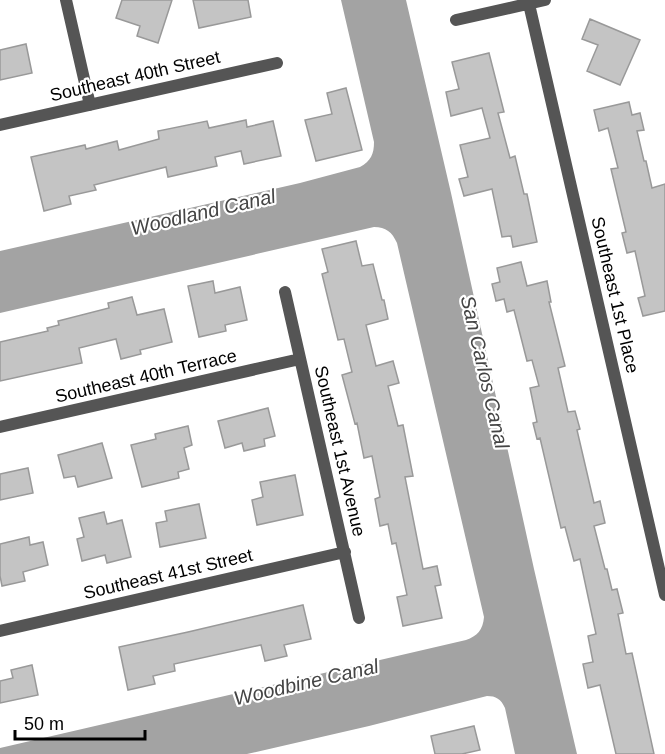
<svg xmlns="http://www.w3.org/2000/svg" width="665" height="754" font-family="Arial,sans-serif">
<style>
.water{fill:#a3a3a3}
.building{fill:#c4c4c4;stroke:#999;stroke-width:1.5}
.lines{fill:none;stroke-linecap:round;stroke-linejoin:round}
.minor{stroke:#555;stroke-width:12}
.labels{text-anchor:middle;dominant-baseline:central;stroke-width:4.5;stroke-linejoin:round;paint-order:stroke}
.street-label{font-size:18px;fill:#000;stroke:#fff}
.water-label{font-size:20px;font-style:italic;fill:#444;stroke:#fff}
</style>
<rect width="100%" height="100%" fill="#fff"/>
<!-- water -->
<path class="water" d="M 341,0 L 406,0 L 451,193 L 534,569 L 577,754 L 515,754 L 505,708 C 501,699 496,696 487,696 L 369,726 L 247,754 L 0,754 L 0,748 L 466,640 C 477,636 483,630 484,617 L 397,243 C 392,232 386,227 374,227 L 0,313 L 0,251 L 300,183 L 360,167 C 371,161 374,154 374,142 Z"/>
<!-- building -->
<path class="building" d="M 122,0 L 172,0 L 158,43 L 137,36 L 140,26 L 116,18 Z
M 193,0 L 248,0 L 251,17 L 199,28 Z
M 590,19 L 640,40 L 620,85 L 587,71 L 598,45 L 582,39 Z
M 26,44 L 32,73 L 0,80 L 0,50 Z
M 489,53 L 504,112 L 498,113 L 510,158 L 515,156 L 524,194 L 527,194 L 537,242 L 513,247 L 511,236 L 502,237 L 492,189 L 464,196 L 459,179 L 468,177 L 460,145 L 490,138 L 482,108 L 451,116 L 446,92 L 459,89 L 452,62 Z
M 346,88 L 362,150 L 316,161 L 305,120 L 332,114 L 327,93 Z
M 629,102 L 632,115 L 640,113 L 644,130 L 637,131 L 644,161 L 646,161 L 652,188 L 665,184 L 665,311 L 643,316 L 638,298 L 645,296 L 635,251 L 627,253 L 622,233 L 626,232 L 611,169 L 618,168 L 608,128 L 599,131 L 594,110 Z
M 246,120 L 247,127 L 273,121 L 281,156 L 244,164 L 241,151 L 215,157 L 217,166 L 168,177 L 166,167 L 94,185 L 96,190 L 69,196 L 71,204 L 44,211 L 31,157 L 85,145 L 86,149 L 117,141 L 119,150 L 159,139 L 158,131 L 207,121 L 209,128 Z
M 356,241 L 362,266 L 373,264 L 382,300 L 384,300 L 388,319 L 366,325 L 376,366 L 393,361 L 399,383 L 388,386 L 398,426 L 403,425 L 413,476 L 405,477 L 423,569 L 437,566 L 441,585 L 435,586 L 442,618 L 403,626 L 397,597 L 407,595 L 396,543 L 392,544 L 388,524 L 380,526 L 375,499 L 380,497 L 372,456 L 364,458 L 357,423 L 355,424 L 342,375 L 352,372 L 344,339 L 338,340 L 322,274 L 328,272 L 322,249 Z
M 521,262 L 527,286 L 547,281 L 551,302 L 549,302 L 565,366 L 558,368 L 568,412 L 575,411 L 580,429 L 577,430 L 594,503 L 600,501 L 605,523 L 594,526 L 605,569 L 607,569 L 612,590 L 617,589 L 623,613 L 618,614 L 626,654 L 632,653 L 654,754 L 616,754 L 600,685 L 588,688 L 583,664 L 593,662 L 588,636 L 596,634 L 580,559 L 574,561 L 565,527 L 561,528 L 540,438 L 537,439 L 533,423 L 537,422 L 530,388 L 539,386 L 532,360 L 527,361 L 514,310 L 507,312 L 504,299 L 496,301 L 492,284 L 500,282 L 497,268 Z
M 213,281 L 215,293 L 240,287 L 247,320 L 225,325 L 226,331 L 199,337 L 188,286 Z
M 132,297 L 137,315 L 164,309 L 172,342 L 140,350 L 141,354 L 121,359 L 116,339 L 79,348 L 82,363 L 0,381 L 0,342 L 48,331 L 47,328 L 59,325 L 58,321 L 109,308 L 108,303 Z
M 268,408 L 275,436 L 264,439 L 265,446 L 244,451 L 242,443 L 225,448 L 218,421 Z
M 188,426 L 192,445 L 184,448 L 189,469 L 178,472 L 179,478 L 142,487 L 131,445 L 156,439 L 155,434 Z
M 102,443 L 112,478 L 78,487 L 75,476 L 64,478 L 58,455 Z
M 28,468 L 33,493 L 0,500 L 0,474 Z
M 295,475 L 303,515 L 257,525 L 252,500 L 263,497 L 260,482 Z
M 199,504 L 206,538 L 160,547 L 156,523 L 167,521 L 165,511 Z
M 104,512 L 107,524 L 122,520 L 131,557 L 107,563 L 105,555 L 82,561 L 77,539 L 84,537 L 79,518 Z
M 29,537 L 30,545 L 43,542 L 48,565 L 23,572 L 25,581 L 2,586 L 0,576 L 0,544 Z
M 303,605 L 311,639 L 284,645 L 287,656 L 265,661 L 261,645 L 174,664 L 175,671 L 153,676 L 155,684 L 128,690 L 119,647 L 188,632 Z
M 32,665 L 38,695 L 0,703 L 0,681 L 13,678 L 11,670 Z
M 474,726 L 480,750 L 462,754 L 435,754 L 431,736 Z"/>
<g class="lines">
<!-- minor -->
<path class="minor" d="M 66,0 L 90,105
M 529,4 L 665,595
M 456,20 L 545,0
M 0,125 L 277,63
M 285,292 L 359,618
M 0,427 L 300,359
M 0,631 L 345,552"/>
</g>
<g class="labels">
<!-- street labels -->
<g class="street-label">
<text transform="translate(135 76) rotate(-13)">Southeast 40th Street</text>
<text transform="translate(615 295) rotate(77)">Southeast 1st Place</text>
<text transform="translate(146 376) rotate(-13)">Southeast 40th Terrace</text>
<text transform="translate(340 451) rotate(77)">Southeast 1st Avenue</text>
<text transform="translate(168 574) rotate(-13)">Southeast 41st Street</text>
</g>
<!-- water labels -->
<g class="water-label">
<text transform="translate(203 212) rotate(-13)">Woodland Canal</text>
<text transform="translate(485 372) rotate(77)">San Carlos Canal</text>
<text transform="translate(306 682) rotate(-13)">Woodbine Canal</text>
</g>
</g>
<!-- scale -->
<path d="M15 730v9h130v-9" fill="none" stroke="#000000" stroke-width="3"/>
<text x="24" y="730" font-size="18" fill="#000000" stroke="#ffffff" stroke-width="4.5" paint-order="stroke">50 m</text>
</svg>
